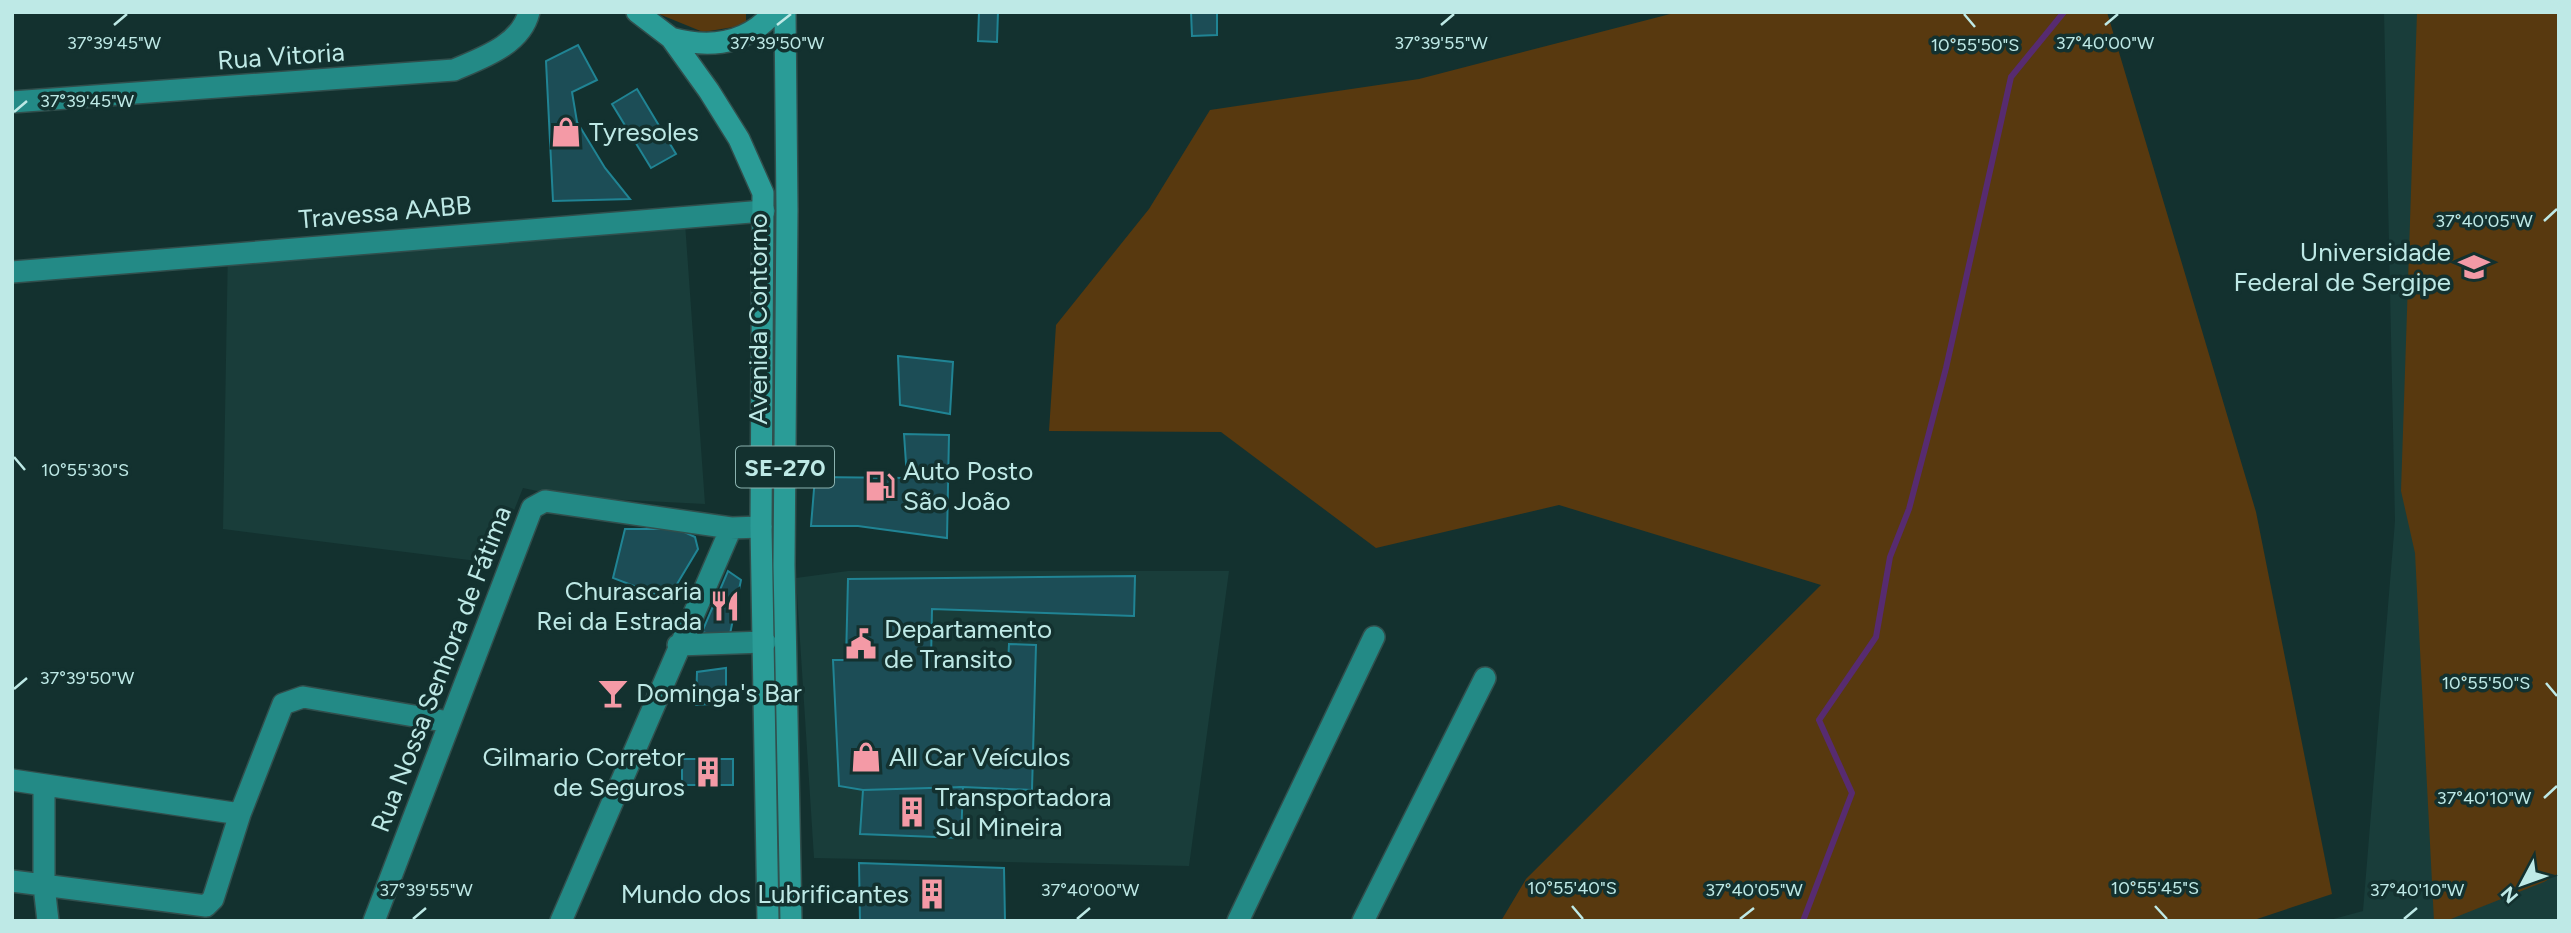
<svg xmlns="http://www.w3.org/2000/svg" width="2571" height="933" font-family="Figtree,sans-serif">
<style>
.built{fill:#193d3a}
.green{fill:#58390f}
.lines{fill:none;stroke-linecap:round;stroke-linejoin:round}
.stream{stroke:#572b70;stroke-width:6}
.building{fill:#1c4d56;stroke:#208494;stroke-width:2}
.minor-casing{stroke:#314f4d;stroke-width:24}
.major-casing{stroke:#314f4d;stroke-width:24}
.minor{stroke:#238a86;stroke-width:21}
.major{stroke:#2a9c97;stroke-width:21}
.ticks{fill:none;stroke:#bee9e6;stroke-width:2.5}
.labels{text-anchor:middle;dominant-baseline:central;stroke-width:7;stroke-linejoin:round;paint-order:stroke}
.shield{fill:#13312f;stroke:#8bb2af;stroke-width:2}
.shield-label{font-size:24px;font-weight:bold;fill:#bee9e6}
.street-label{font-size:26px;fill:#bee9e6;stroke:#13312f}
.poi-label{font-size:26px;fill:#bee9e6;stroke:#13312f;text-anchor:start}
.ticks-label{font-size:18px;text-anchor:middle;fill:#bee9e6;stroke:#13312f;stroke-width:7;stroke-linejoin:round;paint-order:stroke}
</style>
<rect width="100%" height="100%" fill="#13312f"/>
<!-- built -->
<path class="built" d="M 2384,12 L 2559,12 L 2559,921 L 2326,921 L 2363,911 L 2395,521 Z
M 685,223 L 705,504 L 566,497 L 523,488 L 493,563 L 223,529 L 228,246 Z
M 848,571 L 1229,571 L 1189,866 L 814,858 L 796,578 Z"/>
<!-- green -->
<path class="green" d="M 654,12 L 746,12 L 746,25 L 703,32 Z
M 1678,12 L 2107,12 L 2256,512 L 2332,894 L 2251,921 L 1501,921 L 1526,879 L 1821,585 L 1559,505 L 1376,548 L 1221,432 L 1049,431 L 1056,325 L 1149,209 L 1210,110 L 1419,79 Z
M 2417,12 L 2559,12 L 2559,873 L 2544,882 L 2446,921 L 2434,921 L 2415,553 L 2401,491 Z"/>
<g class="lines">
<!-- stream -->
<path class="stream" d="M 1803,921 L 1852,793 L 1819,720 L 1876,637 L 1890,557 L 1909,509 L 1946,368 L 2011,77 L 2064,12"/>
</g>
<!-- building -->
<path class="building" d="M 979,12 L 998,12 L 997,42 L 978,41 Z
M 1191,12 L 1217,12 L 1217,35 L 1192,36 Z
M 578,45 L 597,80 L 572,92 L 577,122 L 605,168 L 630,199 L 553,201 L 546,61 Z
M 637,89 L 676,154 L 651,168 L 612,104 Z
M 898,356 L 953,362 L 950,414 L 900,405 Z
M 904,434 L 949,435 L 947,538 L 858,526 L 811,526 L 815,477 L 907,478 Z
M 625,529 L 678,529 L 695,537 L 698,549 L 668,599 L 613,578 Z
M 728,571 L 741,580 L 729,639 L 702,632 Z
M 1135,576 L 1134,616 L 932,609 L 931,661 L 1008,664 L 1009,644 L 1036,645 L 1032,790 L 963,787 L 863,790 L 839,786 L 833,660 L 846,660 L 848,579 Z
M 726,668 L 726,703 L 696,705 L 697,672 Z
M 682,759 L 733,759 L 733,785 L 682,785 Z
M 963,787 L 961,838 L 860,834 L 863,790 Z
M 859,863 L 1004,868 L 1005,921 L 860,921 Z"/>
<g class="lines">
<!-- minor casing -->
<g class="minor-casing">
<path id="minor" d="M 12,102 L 454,70 C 482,58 521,45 529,12
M 12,272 L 764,211
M 678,645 L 765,642
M 12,780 L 240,814
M 44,785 L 44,886 L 48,921
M 12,881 L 206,906 L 213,899 L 240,814 L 283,704 L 303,697 L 449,722
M 374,921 L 532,508 L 545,501 L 731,528
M 561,921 L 731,528 L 761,527
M 1238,921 L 1374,637
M 1363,921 L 1485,678"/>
</g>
<!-- major casing -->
<g class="major-casing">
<path id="major" d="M 637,12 L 671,38 L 709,91 L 739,139 L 763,193 L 761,527 L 768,921
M 785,12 L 787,210 L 784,565 L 791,921
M 671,38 C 711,49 747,44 774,12"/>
</g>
<!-- minor -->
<use href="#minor" class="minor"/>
<!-- major -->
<use href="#major" class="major"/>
</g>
<!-- ticks -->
<path class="ticks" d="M 1964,14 L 1975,27M 114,25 L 127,14M 777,25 L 791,14M 1441,25 L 1454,14M 2105,25 L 2118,14M 14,112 L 27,101M 2544,221 L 2557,209M 14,457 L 25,470M 2546,683 L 2557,696M 14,689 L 27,678M 2544,798 L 2557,786M 1572,906 L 1583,919M 2155,906 L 2167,919M 413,919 L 426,908M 1077,919 L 1090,908M 1740,919 L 1754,908M 2404,919 L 2417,908"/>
<!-- icons -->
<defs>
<g id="shop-bare" transform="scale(2.415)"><path d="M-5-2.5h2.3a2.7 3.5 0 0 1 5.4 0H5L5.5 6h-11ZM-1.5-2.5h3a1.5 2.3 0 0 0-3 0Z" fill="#f49aa6" stroke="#13312f" stroke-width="2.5" paint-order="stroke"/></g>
<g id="university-bare" transform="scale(2.415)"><path d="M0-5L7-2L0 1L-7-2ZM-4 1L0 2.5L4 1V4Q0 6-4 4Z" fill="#f49aa6" stroke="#13312f" stroke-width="2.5" paint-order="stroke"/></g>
<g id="fuel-bare" transform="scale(2.415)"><path d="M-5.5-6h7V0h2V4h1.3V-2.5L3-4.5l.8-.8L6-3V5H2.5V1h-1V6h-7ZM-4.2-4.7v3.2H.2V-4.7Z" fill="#f49aa6" stroke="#13312f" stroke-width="2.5" paint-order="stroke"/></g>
<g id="restaurant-bare" transform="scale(2.415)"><path d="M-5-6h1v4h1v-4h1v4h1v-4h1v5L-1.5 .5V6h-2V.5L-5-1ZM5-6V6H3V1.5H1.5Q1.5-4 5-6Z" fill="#f49aa6" stroke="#13312f" stroke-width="2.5" paint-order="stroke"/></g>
<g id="civic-bare" transform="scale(2.415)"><path d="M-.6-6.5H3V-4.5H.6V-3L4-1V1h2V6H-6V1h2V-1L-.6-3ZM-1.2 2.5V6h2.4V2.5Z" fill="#f49aa6" stroke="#13312f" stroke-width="2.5" paint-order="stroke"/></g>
<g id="bar-bare" transform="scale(2.415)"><path d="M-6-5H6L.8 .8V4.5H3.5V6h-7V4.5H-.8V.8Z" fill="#f49aa6" stroke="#13312f" stroke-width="2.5" paint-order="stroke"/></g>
<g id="building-bare" transform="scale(2.415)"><path d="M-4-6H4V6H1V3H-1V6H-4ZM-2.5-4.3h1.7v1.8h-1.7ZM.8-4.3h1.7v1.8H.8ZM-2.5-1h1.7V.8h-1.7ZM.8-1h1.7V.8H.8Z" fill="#f49aa6" stroke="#13312f" stroke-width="2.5" paint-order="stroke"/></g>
</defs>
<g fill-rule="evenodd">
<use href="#shop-bare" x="566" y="132"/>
<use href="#university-bare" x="2474" y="267"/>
<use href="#fuel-bare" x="880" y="486"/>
<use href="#restaurant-bare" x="725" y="606"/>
<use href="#civic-bare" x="861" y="644"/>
<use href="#bar-bare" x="613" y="693"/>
<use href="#shop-bare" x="866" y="757"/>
<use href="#building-bare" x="708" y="772"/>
<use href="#building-bare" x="912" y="812"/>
<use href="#building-bare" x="932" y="894"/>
</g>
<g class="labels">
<!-- shield labels -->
<rect class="shield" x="736" y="446.5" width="98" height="41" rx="5"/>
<g class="shield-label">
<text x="785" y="467">SE-270</text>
</g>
<!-- street labels -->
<g class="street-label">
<text transform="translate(281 56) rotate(-4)">Rua Vitoria</text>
<text transform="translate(385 212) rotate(-5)">Travessa AABB</text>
<text transform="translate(758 319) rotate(-90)">Avenida Contorno</text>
<text transform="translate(441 669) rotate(-69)">Rua Nossa Senhora de Fátima</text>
</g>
<!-- poi labels -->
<g class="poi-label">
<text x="589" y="132">Tyresoles</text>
<text x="2451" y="252" text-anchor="end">Universidade<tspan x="2451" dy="30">Federal de Sergipe</tspan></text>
<text x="903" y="471">Auto Posto<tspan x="903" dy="30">São João</tspan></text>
<text x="702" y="591" text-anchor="end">Churascaria<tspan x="702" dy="30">Rei da Estrada</tspan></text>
<text x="884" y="629">Departamento<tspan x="884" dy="30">de Transito</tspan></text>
<text x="636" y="693">Dominga's Bar</text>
<text x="685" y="757" text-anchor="end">Gilmario Corretor<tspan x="685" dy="30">de Seguros</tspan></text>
<text x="889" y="757">All Car Veículos</text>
<text x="935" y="797">Transportadora<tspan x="935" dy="30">Sul Mineira</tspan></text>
<text x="909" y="894" text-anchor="end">Mundo dos Lubrificantes</text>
</g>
</g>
<g class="ticks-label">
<text x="114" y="49">37°39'45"W</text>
<text x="777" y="49">37°39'50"W</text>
<text x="1441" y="49">37°39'55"W</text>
<text x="2105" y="49">37°40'00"W</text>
<text x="1975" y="51">10°55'50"S</text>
<text x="87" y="107">37°39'45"W</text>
<text x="2484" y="227">37°40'05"W</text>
<text x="85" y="476">10°55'30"S</text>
<text x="87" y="684">37°39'50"W</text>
<text x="2486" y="689">10°55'50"S</text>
<text x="2484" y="804">37°40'10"W</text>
<text x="1572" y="894">10°55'40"S</text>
<text x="2155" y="894">10°55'45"S</text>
<text x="426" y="896">37°39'55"W</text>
<text x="1090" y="896">37°40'00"W</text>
<text x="1754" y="896">37°40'05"W</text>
<text x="2417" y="896">37°40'10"W</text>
</g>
<!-- border -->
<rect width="2571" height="933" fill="none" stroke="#bee9e6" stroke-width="28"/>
<!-- north arrow -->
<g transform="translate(2522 884) rotate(229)" stroke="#13312f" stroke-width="5" paint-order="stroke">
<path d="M0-5L12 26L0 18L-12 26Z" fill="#bee9e6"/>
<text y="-10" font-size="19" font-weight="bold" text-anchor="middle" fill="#bee9e6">N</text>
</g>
</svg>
